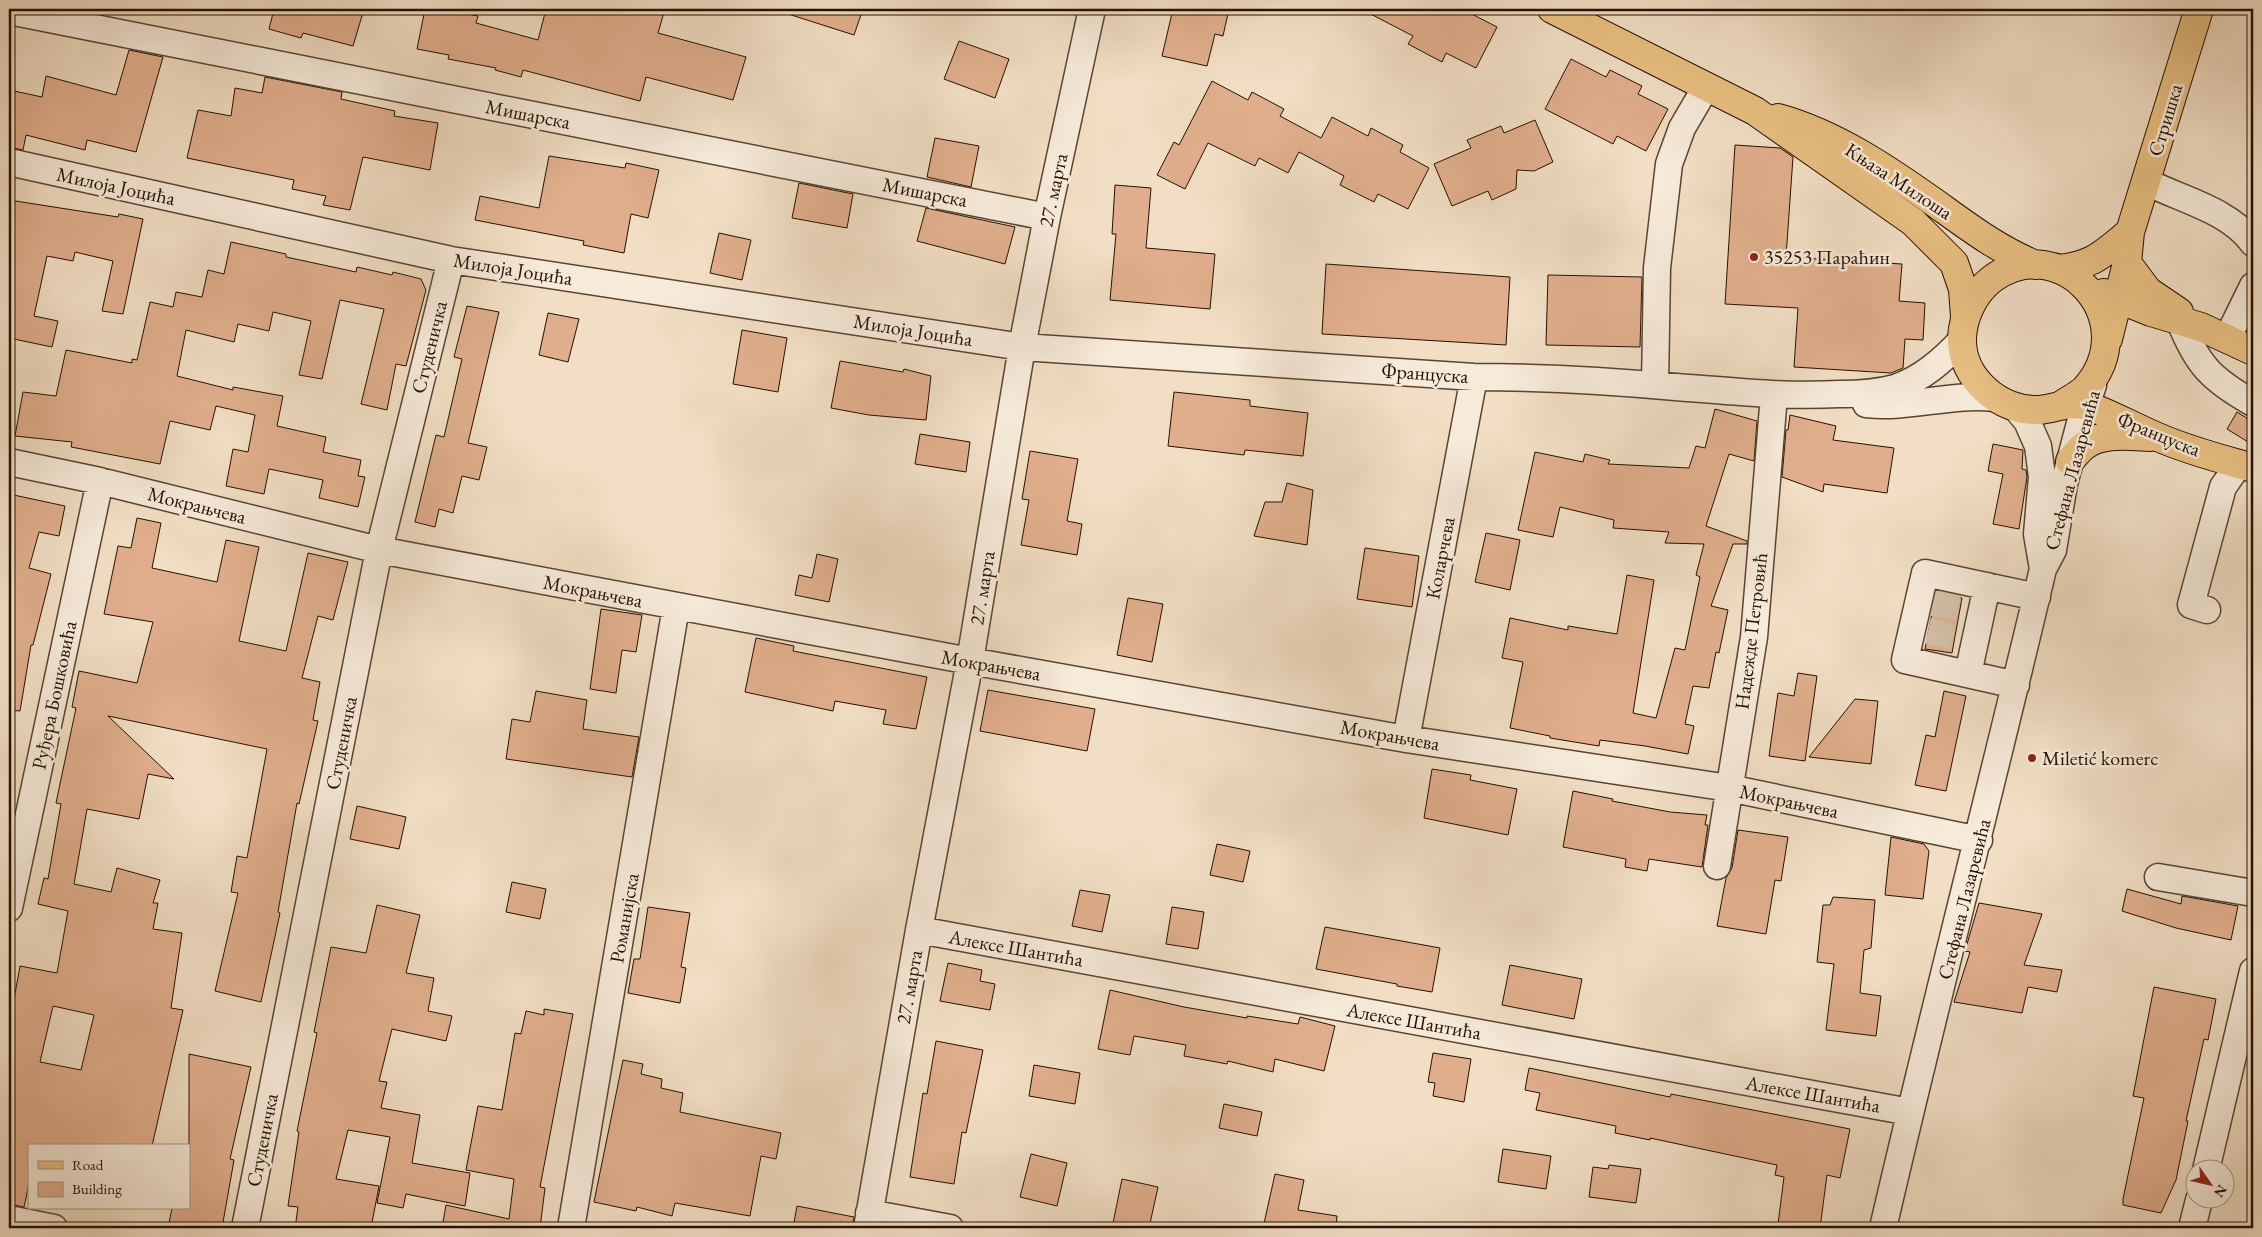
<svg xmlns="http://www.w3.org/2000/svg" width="2262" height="1237" font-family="'EB Garamond',serif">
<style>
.building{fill:#e0ae8c;stroke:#261000;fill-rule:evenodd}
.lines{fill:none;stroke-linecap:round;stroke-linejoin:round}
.minor-tunnel{stroke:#d3bfa7;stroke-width:26;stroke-dasharray:26 13;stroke-linecap:butt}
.minor-casing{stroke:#594431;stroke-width:29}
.major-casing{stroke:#261000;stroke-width:30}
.minor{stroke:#f6ead9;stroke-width:26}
.major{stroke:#e8bf82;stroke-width:28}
.poi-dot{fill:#8f2418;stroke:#f6ead9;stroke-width:2}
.labels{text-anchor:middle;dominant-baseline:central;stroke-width:5;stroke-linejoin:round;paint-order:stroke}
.street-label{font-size:20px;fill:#261000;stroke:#f6ead9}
.poi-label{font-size:20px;fill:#261000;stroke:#f6ead9;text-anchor:start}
</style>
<rect width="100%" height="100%" fill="#f1dec4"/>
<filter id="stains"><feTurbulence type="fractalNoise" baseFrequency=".004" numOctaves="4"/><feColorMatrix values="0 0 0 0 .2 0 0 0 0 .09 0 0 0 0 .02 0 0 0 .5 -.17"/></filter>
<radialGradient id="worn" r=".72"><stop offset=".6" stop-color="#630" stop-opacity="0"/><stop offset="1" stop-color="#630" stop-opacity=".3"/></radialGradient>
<!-- building -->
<path class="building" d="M 274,9 L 364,9 L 353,46 L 303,33 L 301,38 L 269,29 Z
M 425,9 L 442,9 L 478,16 L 476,23 L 538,40 L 546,9 L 665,9 L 658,33 L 746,57 L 733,100 L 646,77 L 640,101 L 523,70 L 521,77 L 495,70 L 496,68 L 448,59 L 449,55 L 417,49 Z
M 786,9 L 863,9 L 854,35 L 785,13 Z
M 1173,9 L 1229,9 L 1223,36 L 1215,34 L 1207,66 L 1162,56 Z
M 1361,9 L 1462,9 L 1497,27 L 1476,68 L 1446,53 L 1442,62 L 1408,44 L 1413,36 Z
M 959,41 L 1009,59 L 995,98 L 944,79 Z
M 129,50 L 163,57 L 136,152 L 87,140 L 85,150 L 26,135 L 23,150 L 9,147 L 9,116 L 14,91 L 42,97 L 46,76 L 116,95 Z
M 1571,59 L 1606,77 L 1610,70 L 1642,86 L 1638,94 L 1668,109 L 1646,151 L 1617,136 L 1613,144 L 1545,109 Z
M 265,77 L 342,92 L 341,99 L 395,111 L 394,116 L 438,123 L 430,170 L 363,157 L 350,210 L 323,205 L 326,196 L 292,189 L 294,180 L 187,158 L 198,110 L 231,116 L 235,88 L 262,93 Z
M 1212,81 L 1248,100 L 1252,92 L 1284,109 L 1280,116 L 1321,138 L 1332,117 L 1368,136 L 1371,128 L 1403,145 L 1400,152 L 1429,168 L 1408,209 L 1378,194 L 1374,202 L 1340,185 L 1344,176 L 1299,152 L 1288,173 L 1259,158 L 1255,166 L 1208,143 L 1185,189 L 1157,175 L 1174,142 L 1179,145 Z
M 1535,120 L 1553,162 L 1534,171 L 1517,170 L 1516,189 L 1492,200 L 1488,191 L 1452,206 L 1434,164 L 1471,148 L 1467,140 L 1501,126 L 1504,133 Z
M 935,138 L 979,146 L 971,187 L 927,177 Z
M 1735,145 L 1780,148 L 1793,157 L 1786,257 L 1902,264 L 1899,301 L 1925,303 L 1923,340 L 1905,339 L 1903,368 L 1891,373 L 1794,367 L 1798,308 L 1725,304 Z
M 549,156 L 625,168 L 626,163 L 659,170 L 648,218 L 631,214 L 624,253 L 583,245 L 584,241 L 475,220 L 480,196 L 539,208 Z
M 799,183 L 853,194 L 847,228 L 792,218 Z
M 1115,185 L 1151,188 L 1146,248 L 1215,254 L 1210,309 L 1110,300 L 1116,234 L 1112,234 Z
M 9,200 L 118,217 L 119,214 L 143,219 L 123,314 L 102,311 L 113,261 L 75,252 L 73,261 L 47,256 L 34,316 L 58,321 L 52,347 L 9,338 Z
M 926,208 L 1015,227 L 1005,264 L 917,241 Z
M 719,233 L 751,240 L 742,280 L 710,273 Z
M 231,242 L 286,254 L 286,257 L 356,272 L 357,267 L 392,275 L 393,272 L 421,279 L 426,290 L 406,366 L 396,364 L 387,410 L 361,404 L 384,309 L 340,300 L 322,379 L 299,375 L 311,321 L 273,312 L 269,331 L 238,324 L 234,342 L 186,330 L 177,376 L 233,390 L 233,387 L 283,396 L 277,426 L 326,437 L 323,452 L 361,460 L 358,476 L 365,477 L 358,507 L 319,498 L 323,480 L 269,469 L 264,494 L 226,486 L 233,449 L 248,452 L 255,415 L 216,406 L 210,430 L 170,421 L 160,464 L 71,447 L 72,442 L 15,436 L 23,392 L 56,396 L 66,350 L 132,363 L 132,359 L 137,360 L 150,302 L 173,307 L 176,292 L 202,297 L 208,270 L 224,274 Z
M 1326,264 L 1510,277 L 1506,345 L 1322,334 Z
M 1548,275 L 1642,277 L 1640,347 L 1546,345 Z
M 467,306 L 499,312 L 468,443 L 487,447 L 479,480 L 462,476 L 453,513 L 439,509 L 435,527 L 415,522 L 436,435 L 444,437 L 462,359 L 454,357 Z
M 548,313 L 579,319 L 568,362 L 539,355 Z
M 742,330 L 787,338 L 778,392 L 733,384 Z
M 840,361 L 903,372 L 904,369 L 931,376 L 926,420 L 869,415 L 831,408 Z
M 1174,392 L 1250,400 L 1250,406 L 1308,413 L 1303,456 L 1245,450 L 1244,455 L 1168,446 Z
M 1715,409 L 1757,421 L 1754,461 L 1729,454 L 1706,526 L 1747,541 L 1747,544 L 1733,544 L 1711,606 L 1728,610 L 1719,653 L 1716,652 L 1709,688 L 1693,686 L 1685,724 L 1694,726 L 1688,754 L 1645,746 L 1600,740 L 1599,746 L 1550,738 L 1550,736 L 1510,728 L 1523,662 L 1502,658 L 1510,618 L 1568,630 L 1568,626 L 1617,634 L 1627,575 L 1654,580 L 1633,713 L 1656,718 L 1675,648 L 1685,650 L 1700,577 L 1696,575 L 1704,544 L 1665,543 L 1669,532 L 1613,528 L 1614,520 L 1560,507 L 1553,537 L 1518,530 L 1535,452 L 1583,462 L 1585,454 L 1610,460 L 1608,464 L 1689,468 L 1696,446 L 1705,448 Z
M 2237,412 L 2253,422 L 2253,445 L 2227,429 Z
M 1790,415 L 1836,426 L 1833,440 L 1894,448 L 1887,493 L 1824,484 L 1823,492 L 1782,477 L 1786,430 L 1788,430 Z
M 920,434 L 970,442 L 966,472 L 915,464 Z
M 1993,444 L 2023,450 L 2022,469 L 2026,470 L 2027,477 L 2019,529 L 1993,524 L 2003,474 L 1988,471 Z
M 1030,451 L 1078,459 L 1067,521 L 1082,524 L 1077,555 L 1021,545 L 1029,500 L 1022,499 Z
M 1287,483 L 1313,490 L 1307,545 L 1254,536 L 1265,502 L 1282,502 Z
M 9,494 L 65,506 L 59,536 L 39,532 L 29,568 L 51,574 L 33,645 L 31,645 L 20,711 L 9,710 Z
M 137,518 L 161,523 L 152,568 L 217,582 L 226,540 L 259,547 L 239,641 L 286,651 L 308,553 L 348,562 L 333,620 L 318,616 L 302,678 L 320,682 L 313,720 L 318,721 L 299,804 L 297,803 L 278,912 L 280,913 L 261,1002 L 215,991 L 238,893 L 231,892 L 237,856 L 247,858 L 267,749 L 108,716 L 174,779 L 148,774 L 139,819 L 87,809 L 74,884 L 111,892 L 117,868 L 160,880 L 153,903 L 158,903 L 153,929 L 182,933 L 171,1008 L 183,1010 L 152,1146 L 29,1146 L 29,1184 L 24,1207 L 9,1204 L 9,1027 L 20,966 L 57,973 L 68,911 L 38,904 L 44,878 L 48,879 L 61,804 L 56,803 L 76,708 L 72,707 L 79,671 L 137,683 L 153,622 L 104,614 L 118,546 L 131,548 ZM 53,1006 L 94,1015 L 81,1070 L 40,1062 Z
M 1486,533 L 1520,540 L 1510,590 L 1475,582 Z
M 1365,548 L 1419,556 L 1412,607 L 1357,599 Z
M 817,554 L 838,559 L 829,602 L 795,595 L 799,575 L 812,578 Z
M 1936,593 L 1962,598 L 1952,653 L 1925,649 Z
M 1128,598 L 1163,604 L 1152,662 L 1117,655 Z
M 601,609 L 642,615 L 636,652 L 622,650 L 616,693 L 590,689 Z
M 756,638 L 794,646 L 793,651 L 927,677 L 916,729 L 883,724 L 886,710 L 835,701 L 833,711 L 745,692 Z
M 1798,673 L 1817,676 L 1805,761 L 1769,756 L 1778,693 L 1794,696 Z
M 988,690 L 1095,709 L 1087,751 L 980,731 Z
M 536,691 L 587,700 L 583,729 L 639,737 L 632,777 L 506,759 L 512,719 L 530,722 Z
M 1944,691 L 1966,696 L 1946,791 L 1915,785 L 1926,735 L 1935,737 Z
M 1855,699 L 1878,701 L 1871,764 L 1809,757 Z
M 1432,769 L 1471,775 L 1470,780 L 1517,789 L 1508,835 L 1424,818 Z
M 1573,791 L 1613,799 L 1612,801 L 1670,812 L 1707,815 L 1705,825 L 1708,825 L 1702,867 L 1649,859 L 1647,871 L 1625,867 L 1626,859 L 1563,847 Z
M 357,806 L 406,817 L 399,849 L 350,839 Z
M 1738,830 L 1788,837 L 1781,881 L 1775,880 L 1766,934 L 1717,926 L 1726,878 L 1732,868 Z
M 1891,837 L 1924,844 L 1929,851 L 1923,899 L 1885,895 Z
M 1217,844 L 1250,851 L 1243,882 L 1210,875 Z
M 512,882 L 546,889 L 540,919 L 506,912 Z
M 2127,889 L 2181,904 L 2182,896 L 2238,906 L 2231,940 L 2176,928 L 2122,911 Z
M 1080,890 L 1110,895 L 1102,932 L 1072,926 Z
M 1833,897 L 1875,900 L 1871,948 L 1864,950 L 1860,993 L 1881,996 L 1876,1036 L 1826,1030 L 1834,964 L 1817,962 L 1823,905 L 1830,905 Z
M 1979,903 L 2042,914 L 2024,965 L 2062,970 L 2057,992 L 2028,987 L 2022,1013 L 1954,1002 L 1970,952 L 1965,951 Z
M 377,905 L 420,915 L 406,973 L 434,978 L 428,1011 L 452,1016 L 446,1041 L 392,1029 L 379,1081 L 387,1082 L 381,1108 L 420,1115 L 412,1163 L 470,1173 L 465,1206 L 406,1194 L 403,1208 L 377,1203 L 390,1137 L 348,1130 L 336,1179 L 379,1186 L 371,1228 L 295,1228 L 298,1207 L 288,1206 L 299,1132 L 297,1131 L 317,1033 L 314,1032 L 331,947 L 366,953 Z
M 648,907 L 690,913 L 681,967 L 686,968 L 680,1003 L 628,993 L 634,959 L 640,959 Z
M 1172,907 L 1204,912 L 1198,949 L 1166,944 Z
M 1325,927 L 1440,948 L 1432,992 L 1397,986 L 1397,984 L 1316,969 Z
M 948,963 L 982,970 L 980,981 L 995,984 L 990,1010 L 940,1001 Z
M 1510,965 L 1582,979 L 1574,1019 L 1502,1005 Z
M 2154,987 L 2216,999 L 2208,1040 L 2204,1039 L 2186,1121 L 2188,1121 L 2176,1180 L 2161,1213 L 2123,1205 L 2123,1199 L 2144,1098 L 2133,1096 Z
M 1110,990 L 1184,1007 L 1247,1018 L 1247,1016 L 1298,1024 L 1300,1017 L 1335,1026 L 1324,1071 L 1275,1059 L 1273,1072 L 1228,1061 L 1227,1064 L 1184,1056 L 1186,1045 L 1134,1036 L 1130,1055 L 1098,1049 Z
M 544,1009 L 573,1014 L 540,1187 L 545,1188 L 540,1228 L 442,1228 L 446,1205 L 509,1219 L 514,1179 L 466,1170 L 478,1106 L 502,1110 L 515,1033 L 521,1034 L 526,1011 L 544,1015 Z
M 936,1041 L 983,1050 L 966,1133 L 962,1132 L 954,1184 L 910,1177 L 923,1093 L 927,1094 Z
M 1433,1053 L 1471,1059 L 1464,1102 L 1433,1096 L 1435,1083 L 1428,1082 Z
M 189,1054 L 251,1067 L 230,1159 L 234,1160 L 222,1228 L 168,1228 L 172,1208 L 189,1208 Z
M 623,1060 L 643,1064 L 641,1074 L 662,1079 L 661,1088 L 683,1093 L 680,1112 L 781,1133 L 776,1159 L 761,1156 L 750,1216 L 675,1203 L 672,1216 L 637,1207 L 636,1211 L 594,1202 Z
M 1034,1065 L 1080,1073 L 1075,1104 L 1029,1096 Z
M 1529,1068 L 1670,1097 L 1671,1094 L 1850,1129 L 1840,1178 L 1827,1175 L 1820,1228 L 1778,1224 L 1784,1177 L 1775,1175 L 1777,1165 L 1650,1138 L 1650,1140 L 1615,1133 L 1616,1126 L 1536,1110 L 1540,1093 L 1525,1090 Z
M 1224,1104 L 1262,1112 L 1257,1136 L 1219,1128 Z
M 1503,1149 L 1551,1156 L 1546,1189 L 1498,1182 Z
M 1031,1154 L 1067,1163 L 1057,1206 L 1020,1197 Z
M 1609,1165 L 1641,1169 L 1636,1203 L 1589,1197 L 1593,1167 L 1608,1169 Z
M 1275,1174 L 1304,1180 L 1298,1210 L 1337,1216 L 1336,1228 L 1263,1228 Z
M 1122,1179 L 1158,1187 L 1149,1228 L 1113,1223 Z
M 797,1206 L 854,1217 L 852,1228 L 793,1228 Z"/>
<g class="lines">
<!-- minor-tunnel -->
<path class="minor-tunnel" d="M 1933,603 L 1960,608
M 1928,631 L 1955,637"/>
<!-- minor casing -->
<g class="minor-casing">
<path id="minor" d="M 9,11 L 1047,217
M 9,162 L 451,260 L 1022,347 L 1474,377 C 1541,377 1609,381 1676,387 C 1730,391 1784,397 1839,394 C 1858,394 1877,393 1895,388 C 1922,379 1943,360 1962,340
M 2147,182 C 2182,200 2229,210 2253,243
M 2180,321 C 2197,365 2212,380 2253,403
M 2227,339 L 2253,286
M 1655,385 L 1657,268 L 1669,164 L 1682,128 L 1706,87
M 1866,404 C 1910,409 1952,393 1995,398
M 2016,408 L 2027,421 L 2038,446 L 2042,477 L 2037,534 L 2043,569
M 9,462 L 100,481 L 379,550 L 970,661 L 1406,739 L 1729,788 L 1979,840
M 2207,610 L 2191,605 L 2223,487 L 2239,464
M 1968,674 L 1987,586
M 2016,685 L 1905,660 L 1925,573 L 2037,597
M 1406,739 L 1474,377
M 1717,866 L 1754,637 L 1774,395
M 2158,877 L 2253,893
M 9,908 L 100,481
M 919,930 L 1910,1112
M 2206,1170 L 2253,971
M 869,1213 L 950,1228
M 9,1219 L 54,1228
M 245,1228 L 379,550 L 451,260
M 571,1228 L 676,607
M 867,1228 L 919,930 L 970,661 L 1022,347 L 1047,217 L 1092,9
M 1883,1228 C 1934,1008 1991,789 2043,569 L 2053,550 L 2064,484 L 2080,423 L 2093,385
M 2192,1228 L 2199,1200"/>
</g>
<!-- major casing -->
<g class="major-casing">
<path id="major" d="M 1552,9 L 1755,111 L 1913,222 L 1954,263 L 1963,289 L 1965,317
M 1778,118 C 1836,134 1889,170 1938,205 C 1970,228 1999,250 2036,265
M 2127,263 L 2148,291 L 2179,312
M 2058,269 C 2093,266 2104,253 2130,232
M 2104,293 L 2151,312 L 2201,327 L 2253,351
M 2108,339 L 2127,263 L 2130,232 L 2199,9
M 2063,404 C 2070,399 2079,395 2085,389 C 2146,321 2061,228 1992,279 C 1974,293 1963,316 1962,338 C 1961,378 2000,412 2039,410 C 2058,408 2069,400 2091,407 C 2115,416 2136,428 2160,438 C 2190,451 2222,459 2253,468
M 2070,461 C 2074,456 2079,450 2084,446 C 2101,432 2129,436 2150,437"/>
</g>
<!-- minor -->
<use href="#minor" class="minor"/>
<!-- major -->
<use href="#major" class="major"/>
</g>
<!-- markers -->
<g class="poi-dot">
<circle cx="1754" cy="257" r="5"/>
<circle cx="2032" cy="758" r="5"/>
</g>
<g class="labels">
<!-- street labels -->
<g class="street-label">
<text transform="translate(528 114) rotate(11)">Мишарска</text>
<text transform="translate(2165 120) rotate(-73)">Стришка</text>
<text transform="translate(1899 181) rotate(33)">Књаза Милоша</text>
<text transform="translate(116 186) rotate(12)">Милоја Јоцића</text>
<text transform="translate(1053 190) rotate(-78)">27. марта</text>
<text transform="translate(925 192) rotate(11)">Мишарска</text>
<text transform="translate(513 269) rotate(9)">Милоја Јоцића</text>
<text transform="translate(913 330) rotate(9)">Милоја Јоцића</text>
<text transform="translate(429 347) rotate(-76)">Студеничка</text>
<text transform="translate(1425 373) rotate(4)">Француска</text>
<text transform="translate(2159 434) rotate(22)">Француска</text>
<text transform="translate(2072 470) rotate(-75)">Стефана Лазаревића</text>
<text transform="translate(197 505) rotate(14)">Мокрањчева</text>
<text transform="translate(1440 558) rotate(-79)">Коларчева</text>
<text transform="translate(982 588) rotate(-81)">27. марта</text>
<text transform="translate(593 591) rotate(11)">Мокрањчева</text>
<text transform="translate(1751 631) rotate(-83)">Надежде Петровић</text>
<text transform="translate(991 665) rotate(10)">Мокрањчева</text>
<text transform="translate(54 695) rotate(-78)">Руђера Бошковића</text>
<text transform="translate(1390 735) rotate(10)">Мокрањчева</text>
<text transform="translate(341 743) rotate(-79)">Студеничка</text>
<text transform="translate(1789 801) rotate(12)">Мокрањчева</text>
<text transform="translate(1964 899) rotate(-76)">Стефана Лазаревића</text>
<text transform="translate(624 918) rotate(-80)">Романијска</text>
<text transform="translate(1016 948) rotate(10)">Алексе Шантића</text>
<text transform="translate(909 987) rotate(-80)">27. марта</text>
<text transform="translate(1414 1021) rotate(10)">Алексе Шантића</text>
<text transform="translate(1813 1094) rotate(10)">Алексе Шантића</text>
<text transform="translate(262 1140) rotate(-79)">Студеничка</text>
</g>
<!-- poi labels -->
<g class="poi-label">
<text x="1764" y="257">35253 Параћин</text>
<text x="2042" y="758">Miletić komerc</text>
</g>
</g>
<!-- margin -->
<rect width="2262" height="1237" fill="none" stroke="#f1dec4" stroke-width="30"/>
<rect x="10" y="10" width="2242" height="1217" fill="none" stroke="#261000" stroke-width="2.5"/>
<rect x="15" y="15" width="2232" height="1207" fill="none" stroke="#261000"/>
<!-- legend -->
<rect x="28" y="1144" width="162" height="65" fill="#f6ead9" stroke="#a39382"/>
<rect x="38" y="1161" width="25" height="8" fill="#e8bf82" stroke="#a39382"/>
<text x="72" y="1170" font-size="15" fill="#261000">Road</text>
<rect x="38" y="1182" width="25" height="15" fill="#e0ae8c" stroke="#a39382"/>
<text x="72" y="1194" font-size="15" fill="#261000">Building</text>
<!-- north arrow -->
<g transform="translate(2210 1184) rotate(124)"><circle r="24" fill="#f6ead9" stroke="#a39382"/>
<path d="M0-4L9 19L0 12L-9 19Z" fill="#8f2418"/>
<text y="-8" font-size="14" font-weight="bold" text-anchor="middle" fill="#261000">N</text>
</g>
<rect width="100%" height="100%" filter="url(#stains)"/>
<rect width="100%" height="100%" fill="url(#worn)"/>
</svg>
